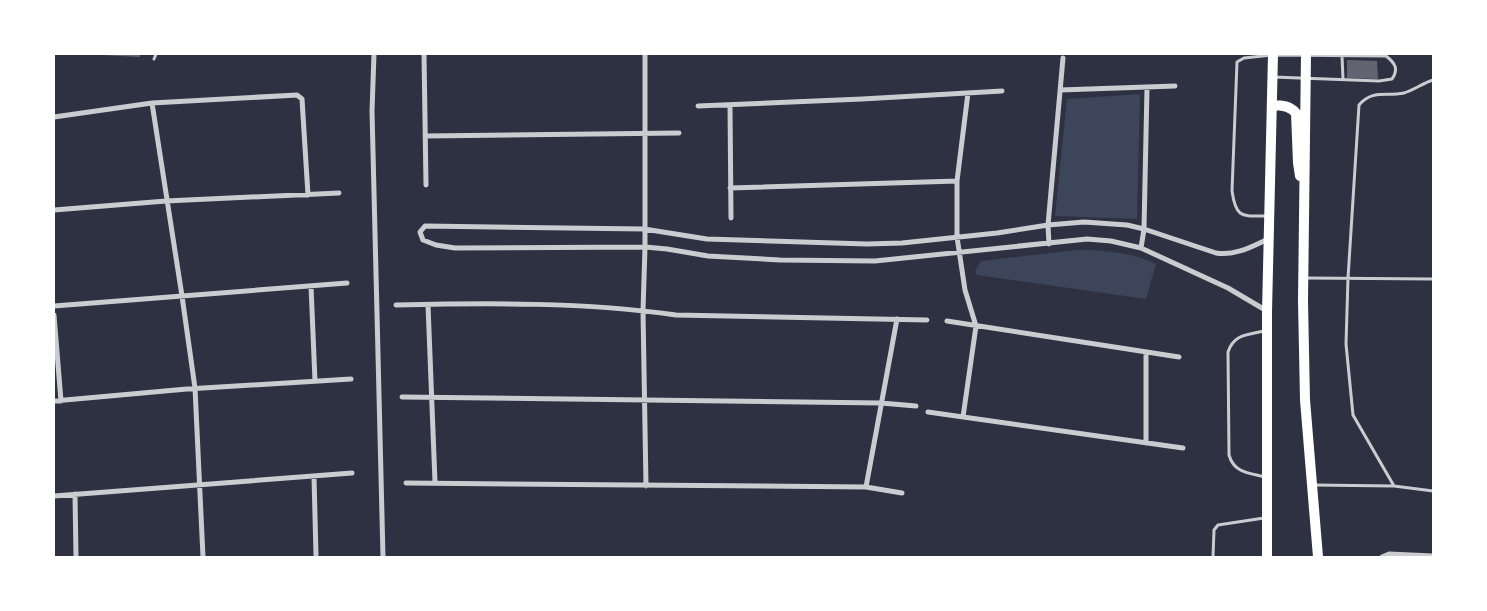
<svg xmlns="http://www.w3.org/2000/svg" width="1487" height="611" font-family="'Public Sans',sans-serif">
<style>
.green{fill:#3c4559}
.building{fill:#626471}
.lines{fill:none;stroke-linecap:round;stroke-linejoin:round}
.service{stroke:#caccd0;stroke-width:3}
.minor{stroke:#caccd0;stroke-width:5}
.primary{stroke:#fff;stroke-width:10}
</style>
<rect width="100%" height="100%" fill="#2d3142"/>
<!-- green -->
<path class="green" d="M 1140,94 L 1137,219 L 1055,216 L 1067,99 Z
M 1076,250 C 1103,250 1132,252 1156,264 L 1146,299 L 977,275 L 975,271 L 981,261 Z"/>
<!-- building -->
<path class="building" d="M 102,54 L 140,54 L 140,57 L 102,55 Z
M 1347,60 L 1377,61 L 1378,79 L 1347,78 Z"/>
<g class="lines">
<!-- service -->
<path class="service" d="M 1342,56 L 1343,79
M 154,59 L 156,54
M 1433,80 C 1423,83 1414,90 1404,93 C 1386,97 1373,89 1359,105 L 1348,278 L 1346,344 L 1353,415 L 1394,486 L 1433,491
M 1266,216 C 1241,216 1236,218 1232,191 L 1237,62 L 1244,58 L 1273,55 L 1386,56 C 1395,63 1399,69 1392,79 L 1379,81 L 1273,77
M 1306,278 L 1433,279
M 1264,331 C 1247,335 1234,334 1228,352 L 1229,455 C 1234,473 1249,473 1265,477
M 1314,485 L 1393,486
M 1213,557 L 1214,530 L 1218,525 L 1264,518"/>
<!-- minor -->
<path class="minor" d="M 374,54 L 372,111 L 383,557
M 424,54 L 426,185
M 645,54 L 645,247 L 643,311 L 646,486
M 1060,90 L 1175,86
M 152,103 L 182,296 L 195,388 L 203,557
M 730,105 L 731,218
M 698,106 L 862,99 L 1002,91
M 54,117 L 152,103 L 297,95 L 302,99 L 308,195
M 425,136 L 679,133
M 730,188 L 957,181
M 54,210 L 166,201 L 339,193
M 1049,244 L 1048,225 L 1063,58
M 1141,248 L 1144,229 L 1147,88
M 311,286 L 315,381
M 396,305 C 489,303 584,302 676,315 L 927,320
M 428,305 L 435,482
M 54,306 L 347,283
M 1267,311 L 1228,288 L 1141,248 L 1111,241 L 1087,239 L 875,261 L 780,260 L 708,256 L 667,249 L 645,247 L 455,248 L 436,245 L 423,240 L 420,232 L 425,226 L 644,229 L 707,239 L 867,244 L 902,243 L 997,233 L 1048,225 L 1084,222 L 1127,225 L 1144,229 L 1216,253 C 1235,256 1251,247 1268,239
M 54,315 L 61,401
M 947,321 L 1179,357
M 402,397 L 881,403 L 916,406
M 54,401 L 187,389 L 351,379
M 928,412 L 1183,448
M 963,417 L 976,326 L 965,290 L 957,237 L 957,181 L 968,93
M 1146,443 L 1146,352
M 314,477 L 316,555
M 406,483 L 866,487 L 902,493
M 866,487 L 897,319
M 75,494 L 76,557
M 54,496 L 352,473
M 1382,557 L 1389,554 L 1433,556"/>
<!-- primary -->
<path class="primary" d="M 1306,54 L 1303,301 L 1305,400 L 1318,557
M 1273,105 C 1282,105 1290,106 1296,113 L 1298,163 L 1300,176
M 1267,557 L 1267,312 L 1273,54"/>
</g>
<!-- border -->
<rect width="1487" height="611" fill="none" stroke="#ffffff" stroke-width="110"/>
</svg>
